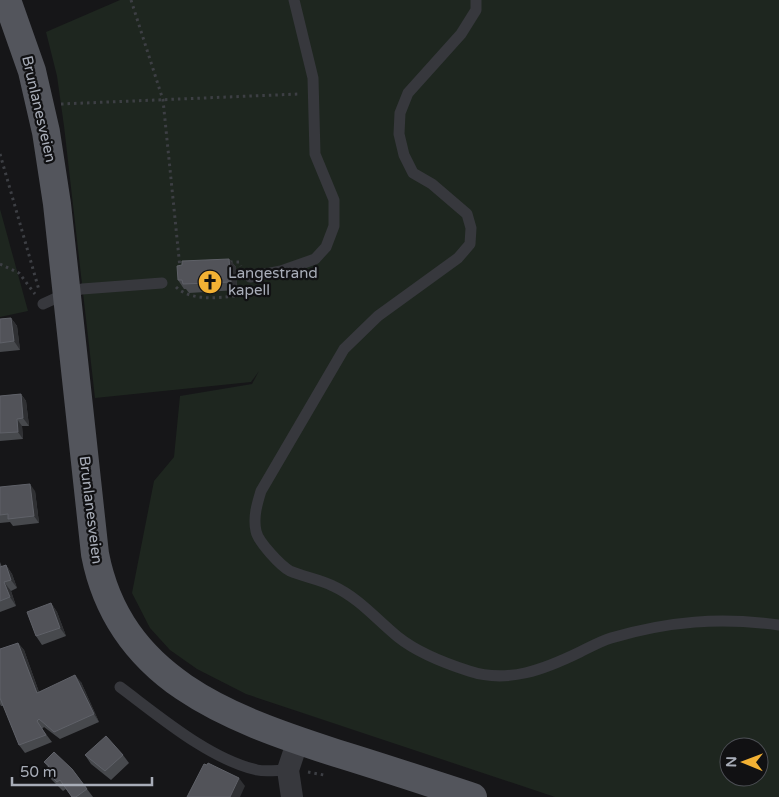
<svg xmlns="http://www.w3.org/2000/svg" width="779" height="797" font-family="'Varela Round',sans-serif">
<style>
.green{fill:#1e261f;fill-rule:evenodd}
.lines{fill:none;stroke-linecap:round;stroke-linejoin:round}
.path{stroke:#3d3f44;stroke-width:3;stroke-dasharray:2.5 4;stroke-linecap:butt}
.service{stroke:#37383d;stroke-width:11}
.minor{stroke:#37383d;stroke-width:22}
.primary{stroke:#53555c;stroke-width:28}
.wall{fill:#47494d}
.shaded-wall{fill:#2f3033}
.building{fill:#525359;stroke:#5f6168}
.labels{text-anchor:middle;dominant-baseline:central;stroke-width:4.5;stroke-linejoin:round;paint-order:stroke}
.street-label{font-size:15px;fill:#a8adb8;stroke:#111113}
.poi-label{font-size:15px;fill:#a8adb8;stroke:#111113;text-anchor:start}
</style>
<rect width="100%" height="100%" fill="#161618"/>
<!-- green -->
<path class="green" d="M 120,0 L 779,0 L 779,797 L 555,797 L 246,694 L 197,669 L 170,650 L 150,628 L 132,593 L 154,481 L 174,457 L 180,396 L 252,384 L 259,371 L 251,382 L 95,398 L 64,126 L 57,76 L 46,32 ZM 729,747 L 759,747 L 759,777 L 729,777 Z
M 0,209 L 28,311 L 0,317 Z"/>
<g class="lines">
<!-- path -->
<path class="path" d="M 131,0 L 163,100 L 180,268
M 61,104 L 299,94
M 0,154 L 39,290
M 230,262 L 239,262 L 241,266
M 0,264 L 19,273 L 35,294
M 176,287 C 193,303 224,297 245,295 L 248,291
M 308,772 L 324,775"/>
<!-- service -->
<path class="service" d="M 476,0 L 476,10 L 461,34 L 408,93 L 400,113 L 399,134 L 404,155 L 413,173 L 432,184 L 467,214 L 471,228 L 470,244 L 458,258 L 378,316 L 344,349 L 261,491 C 257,504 253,517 256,531 C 258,542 281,566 290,571 C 304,577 319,579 333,586 C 359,598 376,619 398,637 C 418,653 444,663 469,671 C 508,684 545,669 580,652 C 590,647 601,641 611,638 C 669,621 720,617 779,625
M 250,277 L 281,271 L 315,259 L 326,247 L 334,226 L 334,200 L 315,154 L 313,78 L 294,0
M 43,304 L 67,293 L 82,289 L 162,283
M 120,687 C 159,716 209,759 257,770 C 266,772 278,770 288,770"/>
<!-- minor -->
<path class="minor" d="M 292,797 L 288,770 L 298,740"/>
<!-- primary -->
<path class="primary" d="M 7,0 L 32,71 L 46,132 L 57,204 L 95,554 C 119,679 228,718 336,753 C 382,767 427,782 473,797"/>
</g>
<!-- wall -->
<path class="wall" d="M 229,259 L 236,267 L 237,290 L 189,293 L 186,289 L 184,289 L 178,280 Z
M 11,318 L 17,326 L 20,350 L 0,352 L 0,319 Z
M 21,394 L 26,401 L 29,426 L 22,426 L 23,439 L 0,441 L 0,396 Z
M 0,487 L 35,491 L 39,523 L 13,526 L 10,522 L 0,523 Z
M 0,562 L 2,567 L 6,565 L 12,574 L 17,588 L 11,591 L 16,606 L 0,612 Z
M 51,603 L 57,612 L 66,636 L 42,645 L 36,636 Z
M 18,643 L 24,650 L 39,692 L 81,682 L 99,722 L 60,739 L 44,727 L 42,729 L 52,742 L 25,753 L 19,745 L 4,706 L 1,706 L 0,704 L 0,649 Z
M 85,755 L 123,755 L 129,763 L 111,780 L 91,764 Z
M 44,762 L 72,769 L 93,797 L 72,797 L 66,789 L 63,791 L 51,779 L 45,770 L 48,767 Z"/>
<!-- shaded-wall -->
<path class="shaded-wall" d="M 229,259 L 236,267 L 237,290 L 231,282 Z
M 11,318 L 17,326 L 20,350 L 14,341 Z
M 21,394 L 26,401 L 29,426 L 23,418 Z
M 17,419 L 22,426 L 23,439 L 18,432 Z
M 30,484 L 35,491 L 39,523 L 34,516 Z
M 6,565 L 12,574 L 17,588 L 11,580 Z
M 4,582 L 11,591 L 16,606 L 10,597 Z
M 51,603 L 57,612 L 66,636 L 60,628 Z
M 18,643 L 24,650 L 42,701 L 37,693 Z
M 75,675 L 81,682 L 99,722 L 94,714 Z
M 239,778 L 245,786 L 240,797 L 230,797 Z"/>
<!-- building -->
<path class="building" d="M 229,259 L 231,282 L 183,284 L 182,280 L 178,280 L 177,266 L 182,265 L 182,261 Z
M 11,318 L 14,341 L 0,343 L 0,319 Z
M 21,394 L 23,418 L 17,419 L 18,432 L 0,433 L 0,396 Z
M 30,484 L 34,516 L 8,519 L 8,514 L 0,515 L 0,487 Z
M 6,565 L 11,580 L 4,582 L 10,597 L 0,601 L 0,567 Z
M 51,603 L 60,628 L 36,636 L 27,612 Z
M 18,643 L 37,693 L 75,675 L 94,714 L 54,732 L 39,719 L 37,721 L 46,735 L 19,745 L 0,698 L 0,649 Z
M 106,736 L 123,755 L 105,771 L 85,755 Z
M 54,752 L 72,769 L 87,789 L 76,797 L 72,797 L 60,780 L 57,782 L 45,770 L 49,766 L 44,762 Z
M 208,763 L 239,778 L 230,797 L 187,797 L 204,764 L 207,765 Z"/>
<!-- icons -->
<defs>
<g id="church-disc" transform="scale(1.25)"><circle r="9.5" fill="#f2b134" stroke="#111113"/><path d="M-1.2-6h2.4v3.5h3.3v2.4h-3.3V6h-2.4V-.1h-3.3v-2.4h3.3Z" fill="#111"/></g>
</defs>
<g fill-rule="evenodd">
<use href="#church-disc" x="210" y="282"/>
</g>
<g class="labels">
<!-- street labels -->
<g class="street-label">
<text transform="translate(39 109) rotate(77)">Brunlanesveien</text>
<text transform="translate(91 510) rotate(83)">Brunlanesveien</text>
</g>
<!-- poi labels -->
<g class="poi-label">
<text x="228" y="273">Langestrand<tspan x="228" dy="17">kapell</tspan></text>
</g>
</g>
<!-- north arrow -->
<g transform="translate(744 762) rotate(271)"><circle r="24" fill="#111113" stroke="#4d4f55"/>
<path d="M0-4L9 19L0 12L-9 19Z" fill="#f2b134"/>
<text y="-8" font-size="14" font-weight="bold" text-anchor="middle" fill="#a8adb8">N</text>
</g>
<!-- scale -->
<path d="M12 777v8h140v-8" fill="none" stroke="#a8adb8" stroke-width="2.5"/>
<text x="20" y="777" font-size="15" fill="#a8adb8" stroke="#111113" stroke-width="4" paint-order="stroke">50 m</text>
</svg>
